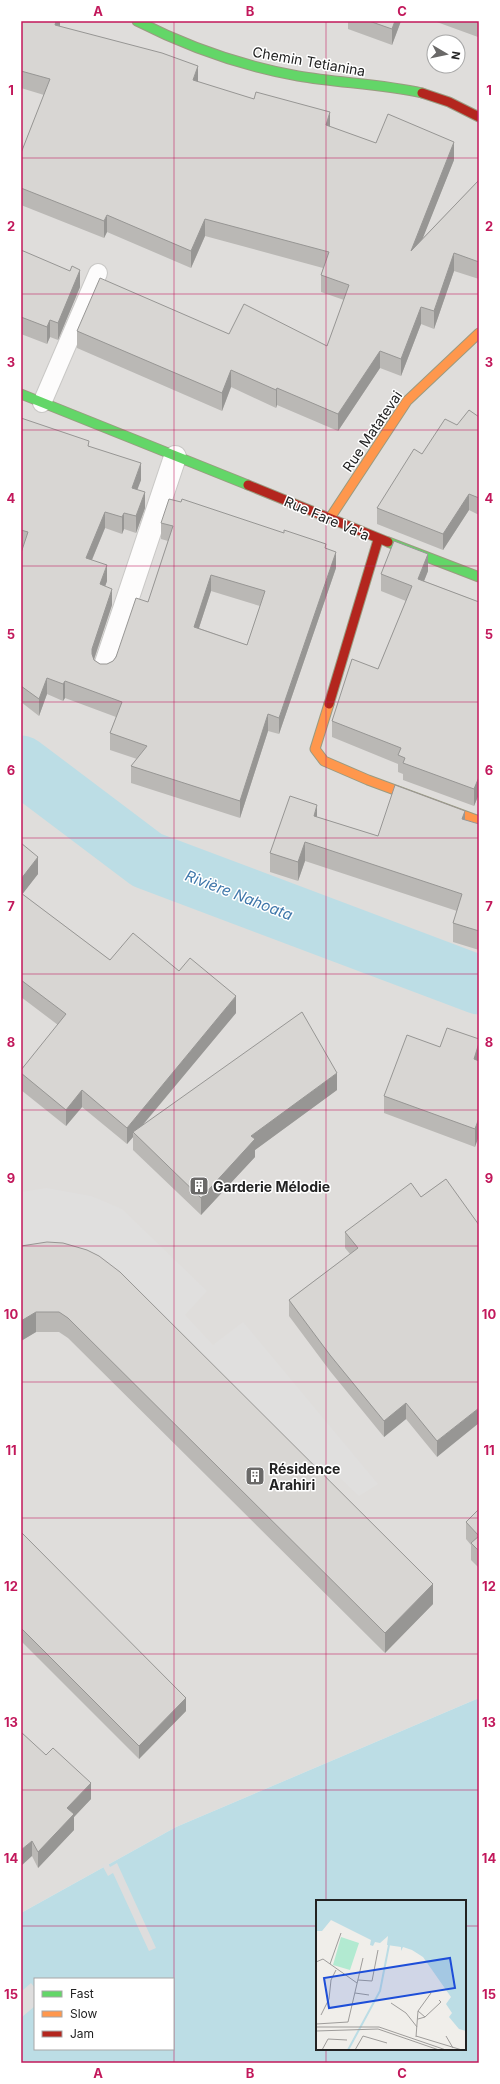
<svg xmlns="http://www.w3.org/2000/svg" width="500" height="2084" font-family="Inter,sans-serif">
<style>
.residential{fill:#dfdddb;fill-rule:evenodd}
.parking{fill:#e0dfde}
.water{fill:#bcdde5;fill-rule:evenodd}
.pier{fill:#dedddd}
.lines{fill:none;stroke-linecap:round;stroke-linejoin:round}
.river{stroke:#bcdde5;stroke-width:59}
.lane-casing{stroke:#c9c8c6;stroke-width:20}
.street-casing{stroke:#c9c8c6;stroke-width:24}
.fast-casing{stroke:#9a9b80;stroke-width:11}
.slow-casing{stroke:#9a9b80;stroke-width:11}
.jam-casing{stroke:#9a9b80;stroke-width:11}
.lane{stroke:#fdfcfc;stroke-width:18}
.street{stroke:#fdfcfc;stroke-width:22}
.fast{stroke:#63d668;stroke-width:9}
.slow{stroke:#ff974d;stroke-width:9}
.jam{stroke:#b3261e;stroke-width:9}
.wall{fill:#bab8b5;fill-rule:evenodd}
.shaded-wall{fill:#979694}
.building{fill:#d8d6d3;stroke:#979694;fill-rule:evenodd}
.grid{fill:none;stroke:#c2185b;stroke-width:1;stroke-opacity:0.55}
.labels{text-anchor:middle;dominant-baseline:central;stroke-width:3;stroke-linejoin:round;paint-order:stroke}
.street-label{font-size:14px;fill:#222;stroke:#fff}
.poi-label{font-size:14px;font-weight:bold;fill:#222;stroke:#fff;text-anchor:start}
.water-label{font-size:15px;font-style:italic;fill:#3f77aa;stroke:#fff}
.inset-river{fill:none;stroke:#bcdde5;stroke-width:2}
.inset-road{fill:none;stroke:#9e9c9a;stroke-width:1}
.view{fill:#1d4ed8;fill-opacity:0.15;stroke:#1d4ed8;stroke-width:2}
.inset-edge{fill:none;stroke:#222;stroke-width:2}
.neatline{fill:none;stroke:#c2185b;stroke-width:1.5}
.grid-label{font-size:13px;text-anchor:middle;font-weight:bold;fill:#c2185b}
</style>
<rect width="100%" height="100%" fill="#f0eeea"/>
<!-- residential -->
<path class="residential" d="M 21,21 L 479,21 L 479,1698 L 176,1827 L 21,1913 ZM 434,42 L 458,42 L 458,66 L 434,66 Z"/>
<!-- parking -->
<path class="parking" d="M 47,1188 L 91,1196 L 122,1209 L 207,1291 L 185,1315 L 213,1345 L 243,1322 L 378,1484 L 359,1496 L 338,1476 L 323,1491 L 21,1262 L 21,1192 Z"/>
<!-- water -->
<path class="water" d="M 479,1698 L 479,2063 L 21,2063 L 21,1913 L 176,1827 ZM 317,1901 L 465,1901 L 465,2049 L 317,2049 ZM 35,1979 L 173,1979 L 173,2049 L 35,2049 Z"/>
<!-- pier -->
<path class="pier" d="M 108,1863 L 110,1867 L 117,1863 L 156,1948 L 149,1951 L 113,1873 L 108,1876 L 102,1865 Z
M 31,1983 L 35,1988 L 35,2006 L 22,2017 L 21,1987 L 23,1990 Z"/>
<g class="lines">
<!-- river -->
<path class="river" d="M 21,765 L 147,860 L 479,985"/>
<!-- lane casing -->
<g class="lane-casing">
<path id="lane" d="M 42,403 L 98,273"/>
</g>
<!-- street casing -->
<g class="street-casing">
<path id="street" d="M 104,669 L 175,457"/>
</g>
<!-- fast casing -->
<g class="fast-casing">
<path id="fast" d="M 137,21 C 188,47 242,66 298,76 C 339,83 382,84 422,93
M 21,394 L 248,485
M 388,542 L 479,577"/>
</g>
<!-- slow casing -->
<g class="slow-casing">
<path id="slow" d="M 330,518 L 407,401 L 479,333
M 329,704 L 315,749 L 324,761 L 368,780 L 479,821"/>
</g>
<!-- jam casing -->
<g class="jam-casing">
<path id="jam" d="M 422,93 L 449,102 L 479,117
M 248,485 L 388,542
M 329,704 L 378,540"/>
</g>
<!-- lane -->
<use href="#lane" class="lane"/>
<!-- street -->
<use href="#street" class="street"/>
<!-- fast -->
<use href="#fast" class="fast"/>
<!-- slow -->
<use href="#slow" class="slow"/>
<!-- jam -->
<use href="#jam" class="jam"/>
</g>
<!-- wall -->
<path class="wall" d="M 21,21 L 60,21 L 60,27 L 198,82 L 330,127 L 376,143 L 454,160 L 422,239 L 479,180 L 479,279 L 454,271 L 434,329 L 421,324 L 401,376 L 380,368 L 338,431 L 277,405 L 276,408 L 231,387 L 222,411 L 77,348 L 77,331 L 229,334 L 327,346 L 344,300 L 321,292 L 321,275 L 323,268 L 205,236 L 191,268 L 107,232 L 104,238 L 21,205 L 21,153 L 44,95 L 21,88 Z
M 348,21 L 401,21 L 392,45 L 348,29 Z
M 434,21 L 479,21 L 479,44 L 478,44 L 478,37 Z
M 21,250 L 80,287 L 58,340 L 50,337 L 47,344 L 21,334 Z
M 479,417 L 479,515 L 469,510 L 443,550 L 377,524 L 377,508 L 457,425 Z
M 21,418 L 89,446 L 141,480 L 137,489 L 145,508 L 136,533 L 124,529 L 122,534 L 105,528 L 92,560 L 107,581 L 105,586 L 112,605 L 94,660 L 100,664 L 107,664 L 113,661 L 148,602 L 168,541 L 161,539 L 161,523 L 326,549 L 336,568 L 279,734 L 268,731 L 240,818 L 131,783 L 131,766 L 137,759 L 110,750 L 110,733 L 116,717 L 65,698 L 63,701 L 47,694 L 39,716 L 21,702 L 21,553 L 23,547 L 21,546 ZM 211,591 L 260,606 L 247,645 L 199,628 Z
M 428,571 L 424,581 L 479,602 L 479,794 L 474,806 L 403,780 L 403,774 L 398,772 L 398,764 L 332,737 L 332,721 L 378,669 L 406,601 L 381,591 L 381,574 Z
M 317,817 L 378,836 L 465,820 L 479,824 L 479,950 L 453,942 L 453,923 L 457,911 L 305,861 L 298,881 L 270,872 L 270,853 Z
M 21,825 L 22,842 L 21,843 L 38,874 L 22,894 L 110,960 L 179,971 L 236,1013 L 142,1126 L 337,1090 L 255,1150 L 255,1157 L 201,1215 L 133,1150 L 133,1137 L 127,1144 L 82,1107 L 66,1126 L 21,1090 L 21,1070 L 58,1025 L 21,997 Z
M 479,1061 L 475,1147 L 384,1113 L 384,1096 Z
M 446,1179 L 437,1457 L 406,1419 L 384,1437 L 330,1371 L 289,1316 L 289,1300 L 350,1254 L 345,1248 L 345,1232 L 421,1197 Z
M 21,1246 L 433,1604 L 385,1653 L 68,1338 L 59,1332 L 36,1332 L 21,1341 Z
M 479,1509 L 479,1568 L 471,1560 L 471,1545 L 466,1539 L 466,1522 Z
M 21,1532 L 186,1711 L 139,1759 L 21,1641 Z
M 21,1732 L 91,1799 L 74,1817 L 74,1830 L 38,1868 L 32,1856 Z"/>
<!-- shaded-wall -->
<path class="shaded-wall" d="M 56,21 L 60,21 L 60,26 L 55,25 Z
M 395,21 L 401,21 L 392,45 L 392,29 Z
M 198,66 L 198,83 L 193,80 Z
M 330,112 L 330,129 L 326,125 Z
M 454,142 L 454,160 L 411,268 L 411,251 Z
M 107,215 L 107,232 L 104,238 L 104,221 Z
M 205,219 L 205,236 L 191,268 L 191,251 Z
M 454,253 L 454,271 L 434,329 L 434,311 Z
M 80,270 L 80,287 L 58,340 L 58,323 Z
M 421,307 L 421,324 L 401,376 L 401,359 Z
M 50,320 L 50,337 L 47,344 L 47,327 Z
M 380,351 L 380,368 L 338,431 L 338,414 Z
M 231,370 L 231,387 L 222,411 L 222,393 Z
M 277,388 L 277,405 L 276,408 L 276,390 Z
M 141,463 L 141,480 L 132,504 L 132,488 Z
M 145,492 L 145,508 L 136,533 L 136,516 Z
M 469,494 L 469,510 L 443,550 L 443,534 Z
M 105,512 L 105,528 L 86,574 L 86,558 Z
M 124,513 L 124,529 L 122,534 L 122,517 Z
M 336,552 L 336,568 L 279,734 L 279,718 Z
M 428,554 L 428,571 L 418,596 L 418,579 Z
M 107,565 L 107,581 L 100,601 L 100,584 Z
M 211,575 L 211,591 L 194,643 L 194,627 Z
M 112,589 L 112,605 L 92,665 L 92,671 L 92,649 Z
M 47,678 L 47,694 L 39,716 L 39,699 Z
M 65,681 L 65,698 L 63,701 L 63,684 Z
M 268,714 L 268,731 L 240,818 L 240,801 Z
M 479,777 L 479,794 L 474,806 L 474,789 Z
M 317,805 L 317,824 L 314,816 Z
M 465,811 L 465,829 L 462,819 Z
M 22,825 L 22,842 L 21,843 L 21,827 Z
M 305,842 L 305,861 L 298,881 L 298,862 Z
M 38,857 L 38,874 L 21,896 L 21,879 Z
M 236,996 L 236,1013 L 135,1134 L 133,1132 L 133,1137 L 127,1144 L 127,1128 Z
M 479,1043 L 479,1060 L 474,1076 L 474,1059 Z
M 337,1073 L 337,1090 L 255,1150 L 255,1157 L 201,1215 L 201,1198 L 251,1136 Z
M 82,1090 L 82,1107 L 66,1126 L 66,1110 Z
M 479,1118 L 479,1136 L 475,1147 L 475,1129 Z
M 36,1312 L 36,1332 L 21,1341 L 21,1321 Z
M 406,1403 L 406,1419 L 384,1437 L 384,1421 Z
M 479,1408 L 479,1423 L 437,1457 L 437,1441 Z
M 433,1584 L 433,1604 L 385,1653 L 385,1633 Z
M 186,1698 L 186,1711 L 139,1759 L 139,1746 Z
M 91,1783 L 91,1799 L 74,1817 L 74,1830 L 38,1868 L 38,1852 L 67,1808 Z
M 32,1841 L 32,1856 L 21,1866 L 21,1850 Z"/>
<!-- building -->
<path class="building" d="M 21,21 L 56,21 L 55,25 L 162,53 L 198,66 L 193,80 L 254,99 L 256,92 L 330,112 L 326,125 L 376,143 L 388,114 L 454,142 L 411,251 L 479,180 L 479,262 L 454,253 L 434,311 L 421,307 L 401,359 L 380,351 L 338,414 L 277,388 L 276,390 L 231,370 L 222,393 L 77,331 L 100,278 L 229,334 L 244,304 L 327,346 L 349,285 L 321,275 L 329,252 L 205,219 L 191,251 L 107,215 L 104,221 L 21,188 L 21,153 L 50,79 L 21,71 Z
M 369,21 L 395,21 L 392,29 Z
M 21,250 L 70,271 L 72,266 L 80,270 L 58,323 L 50,320 L 47,327 L 21,317 Z
M 469,410 L 479,417 L 479,498 L 469,494 L 443,534 L 377,508 L 414,449 L 422,454 L 445,419 L 457,425 Z
M 21,418 L 89,441 L 88,446 L 141,463 L 132,488 L 145,492 L 136,516 L 124,513 L 122,517 L 105,512 L 86,558 L 107,565 L 100,584 L 112,589 L 92,649 L 92,654 L 94,660 L 100,664 L 107,664 L 113,661 L 116,657 L 136,598 L 148,602 L 173,526 L 161,523 L 169,499 L 181,502 L 182,499 L 284,533 L 284,530 L 326,544 L 325,548 L 336,552 L 279,718 L 268,714 L 240,801 L 131,766 L 147,746 L 110,733 L 122,702 L 65,681 L 63,684 L 47,678 L 39,699 L 21,686 L 21,553 L 28,532 L 21,530 ZM 211,575 L 265,591 L 247,645 L 194,627 Z
M 394,541 L 428,554 L 418,579 L 479,602 L 479,777 L 474,789 L 403,763 L 405,758 L 398,755 L 401,748 L 332,721 L 352,659 L 378,669 L 412,586 L 381,574 Z
M 395,785 L 465,811 L 462,819 L 479,824 L 479,931 L 453,923 L 462,894 L 305,842 L 298,862 L 270,853 L 290,796 L 317,805 L 314,816 L 378,836 Z
M 21,843 L 38,857 L 21,879 Z
M 21,893 L 110,960 L 133,933 L 179,971 L 190,958 L 236,996 L 127,1128 L 82,1090 L 66,1110 L 21,1073 L 21,1070 L 66,1014 L 21,980 Z
M 302,1012 L 337,1073 L 251,1136 L 255,1139 L 201,1198 L 133,1132 Z
M 447,1028 L 479,1039 L 479,1043 L 474,1059 L 479,1061 L 479,1118 L 475,1129 L 384,1096 L 407,1035 L 440,1047 Z
M 446,1179 L 479,1225 L 479,1408 L 437,1441 L 406,1403 L 384,1421 L 330,1355 L 289,1300 L 358,1248 L 345,1232 L 411,1183 L 421,1197 Z
M 47,1242 L 63,1243 L 87,1250 L 99,1256 L 120,1272 L 433,1584 L 385,1633 L 68,1318 L 59,1312 L 36,1312 L 21,1321 L 21,1246 Z
M 479,1509 L 479,1551 L 471,1543 L 479,1536 L 466,1522 Z
M 21,1532 L 186,1698 L 139,1746 L 21,1628 Z
M 21,1732 L 46,1755 L 53,1748 L 91,1783 L 67,1808 L 74,1814 L 38,1852 L 32,1841 L 21,1850 Z"/>
<!-- grid -->
<path class="grid" d="M 174,21 L 174,2063M 326,21 L 326,1901M 21,158 L 479,158M 21,294 L 479,294M 21,430 L 479,430M 21,566 L 479,566M 21,702 L 479,702M 21,838 L 479,838M 21,974 L 479,974M 21,1110 L 479,1110M 21,1246 L 479,1246M 21,1382 L 479,1382M 21,1518 L 479,1518M 21,1654 L 479,1654M 21,1790 L 479,1790M 21,1926 L 317,1926M 465,1926 L 479,1926M 326,2049 L 326,2063"/>
<!-- icons -->
<defs>
<g id="building-square" transform="scale(1)"><rect x="-9" y="-9" width="18" height="18" rx="4" fill="#6a6968" stroke="#fff"/><path d="M-4-6H4V6H1V3H-1V6H-4ZM-2.5-4.3h1.7v1.8h-1.7ZM.8-4.3h1.7v1.8H.8ZM-2.5-1h1.7V.8h-1.7ZM.8-1h1.7V.8H.8Z" fill="#fff"/></g>
</defs>
<g fill-rule="evenodd">
<use href="#building-square" x="199" y="1186"/>
<use href="#building-square" x="255" y="1476"/>
</g>
<g class="labels">
<!-- street labels -->
<g class="street-label">
<text transform="translate(309 61) rotate(10)">Chemin Tetianina</text>
<text transform="translate(372 431) rotate(-56)">Rue Matatevai</text>
<text transform="translate(327 518) rotate(23)">Rue Fare Va'a</text>
</g>
<!-- poi labels -->
<g class="poi-label">
<text x="213" y="1186">Garderie Mélodie</text>
<text x="269" y="1468">Résidence<tspan x="269" dy="16">Arahiri</tspan></text>
</g>
<!-- water labels -->
<g class="water-label">
<text transform="translate(239 895) rotate(21)">Rivière Nahoata</text>
</g>
</g>
<!-- overview -->
<g transform="translate(316 1900)">
<rect width="150" height="150" fill="#f0eeea"/>
<path d="M 25,37 L 43,43 L 34,70 L 17,65 Z" fill="#b2ead1"/>
<path d="M 0,0 L 150,0 L 150,131 L 143,129 L 133,117 L 136,113 L 130,104 L 135,97 L 107,57 L 96,50 L 87,47 L 85,51 L 85,47 L 71,45 L 72,36 L 64,43 L 59,42 L 57,46 L 54,45 L 55,40 L 15,20 L 6,31 L 0,31 Z" fill="#bcdde5"/>
<path class="inset-river" d="M 32,150 L 64,91 L 73,45"/>
<path class="inset-road" d="M 0,62 L 7,59 L 41,83M 14,64 L 25,33M 42,80 L 56,81 L 62,50M 39,93 L 53,95M 75,103 L 90,113 L 101,127M 102,111 L 115,93M 5,115 L 13,99 L 15,80 L 20,70M 109,117 L 125,102 L 123,100M 102,119 L 109,117 L 102,111M 0,124 L 32,122 L 47,58M 0,127 L 63,127 L 130,150M 0,131 L 62,129 L 123,150M 100,136 L 146,150M 130,136 L 137,148M 100,137 L 102,111M 6,150 L 12,139 L 31,140M 39,150 L 47,136 L 71,143"/>
<path class="view" d="M 134,58 L 139,88 L 13,108 L 8,78 Z"/>
<rect width="150" height="150" class="inset-edge"/>
</g>
<!-- border -->
<rect width="500" height="2084" fill="none" stroke="#ffffff" stroke-width="44"/>
<!-- legend -->
<rect x="34" y="1978" width="140" height="72" fill="#ffffff" stroke="#a7a7a7"/>
<rect x="42" y="1991" width="20" height="6" fill="#63d668" stroke="#a7a7a7"/>
<text x="70" y="1998" font-size="12" fill="#222222">Fast</text>
<rect x="42" y="2011" width="20" height="6" fill="#ff974d" stroke="#a7a7a7"/>
<text x="70" y="2018" font-size="12" fill="#222222">Slow</text>
<rect x="42" y="2031" width="20" height="6" fill="#b3261e" stroke="#a7a7a7"/>
<text x="70" y="2038" font-size="12" fill="#222222">Jam</text>
<!-- north arrow -->
<g transform="translate(446 54) rotate(99)"><circle r="19" fill="#ffffff" stroke="#a7a7a7"/>
<path d="M0-3L7 15L0 10L-7 15Z" fill="#6a6968"/>
<text y="-6" font-size="11" font-weight="bold" text-anchor="middle" fill="#222222">N</text>
</g>
<rect x="22" y="22" width="456" height="2040" class="neatline"/>
<g class="grid-label">
<text x="98" y="16">A</text>
<text x="250" y="16">B</text>
<text x="402" y="16">C</text>
<text x="11" y="95">1</text>
<text x="489" y="95">1</text>
<text x="11" y="231">2</text>
<text x="489" y="231">2</text>
<text x="11" y="367">3</text>
<text x="489" y="367">3</text>
<text x="11" y="503">4</text>
<text x="489" y="503">4</text>
<text x="11" y="639">5</text>
<text x="489" y="639">5</text>
<text x="11" y="775">6</text>
<text x="489" y="775">6</text>
<text x="11" y="911">7</text>
<text x="489" y="911">7</text>
<text x="11" y="1047">8</text>
<text x="489" y="1047">8</text>
<text x="11" y="1183">9</text>
<text x="489" y="1183">9</text>
<text x="11" y="1319">10</text>
<text x="489" y="1319">10</text>
<text x="11" y="1455">11</text>
<text x="489" y="1455">11</text>
<text x="11" y="1591">12</text>
<text x="489" y="1591">12</text>
<text x="11" y="1727">13</text>
<text x="489" y="1727">13</text>
<text x="11" y="1863">14</text>
<text x="489" y="1863">14</text>
<text x="11" y="1999">15</text>
<text x="489" y="1999">15</text>
<text x="98" y="2078">A</text>
<text x="250" y="2078">B</text>
<text x="402" y="2078">C</text>
</g>
</svg>
